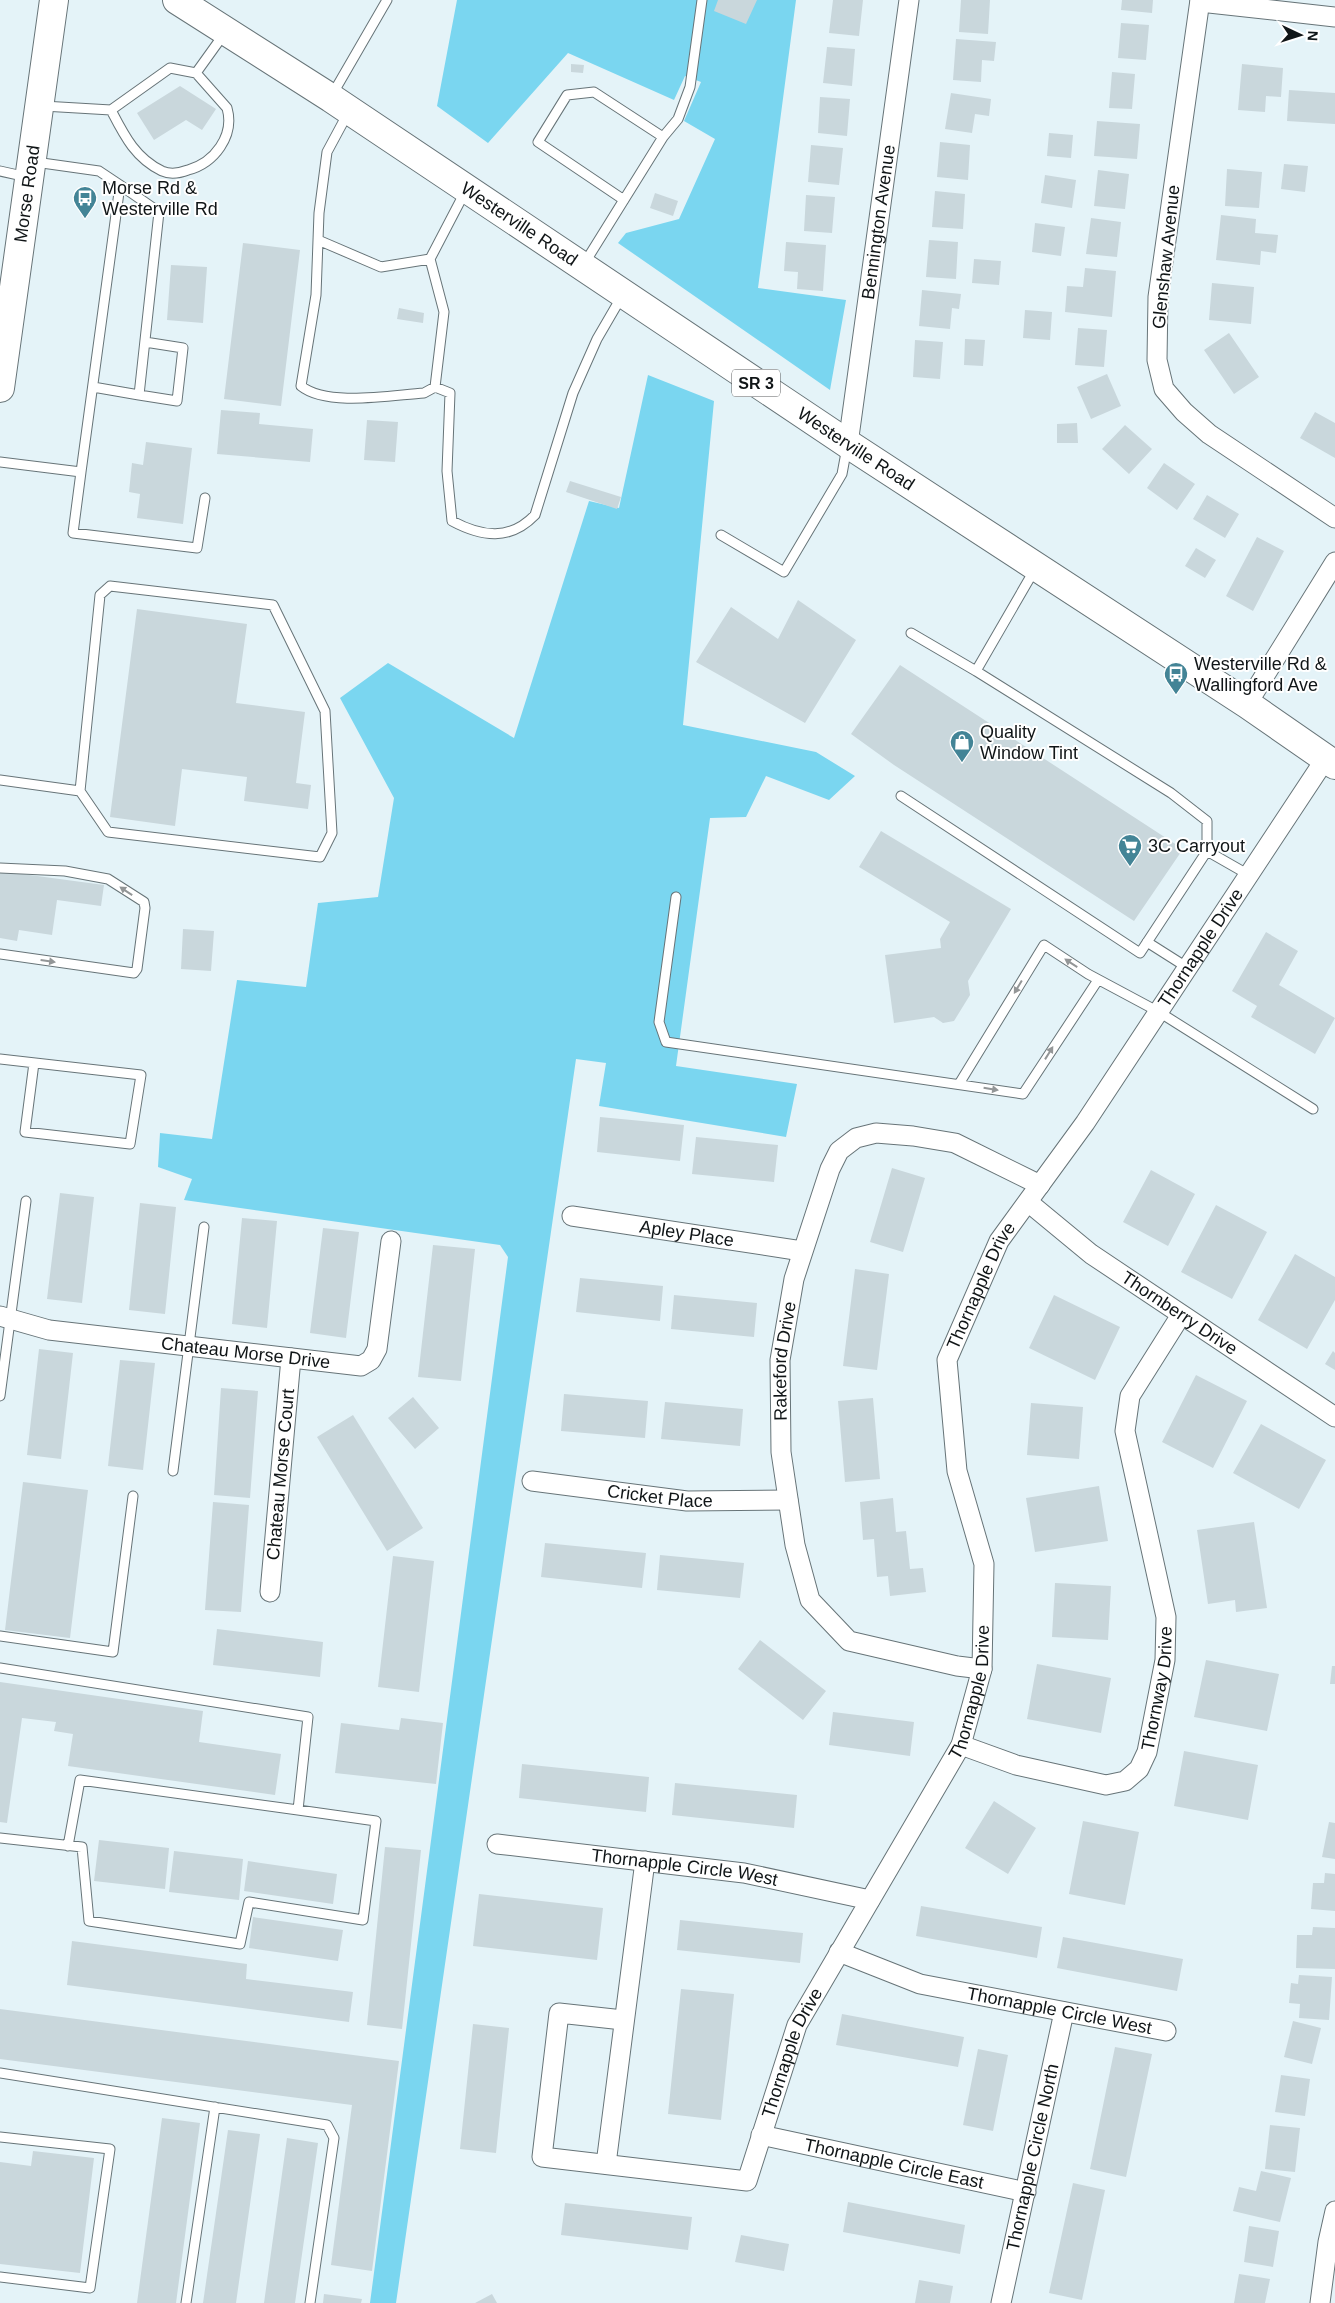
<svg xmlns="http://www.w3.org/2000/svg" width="1335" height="2303" font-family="Arial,sans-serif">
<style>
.green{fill:#7ad6f0}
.building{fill:#c9d7dc}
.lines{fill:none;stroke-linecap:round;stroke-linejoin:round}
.service-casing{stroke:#677478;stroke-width:11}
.minor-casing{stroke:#677478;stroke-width:21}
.primary-casing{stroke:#677478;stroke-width:30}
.service{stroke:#fff;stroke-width:9}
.minor{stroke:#fff;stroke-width:19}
.primary{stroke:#fff;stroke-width:28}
.oneway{fill:#939697}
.labels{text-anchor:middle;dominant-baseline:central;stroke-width:4;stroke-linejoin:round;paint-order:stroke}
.shield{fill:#fff;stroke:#585b5d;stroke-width:1}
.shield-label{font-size:16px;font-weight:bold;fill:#101517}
.poi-label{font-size:18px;fill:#101517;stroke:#fff;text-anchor:start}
.street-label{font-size:18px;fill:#101517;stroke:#fff}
</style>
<rect width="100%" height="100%" fill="#e4f3f8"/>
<!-- green -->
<path class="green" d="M 457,0 L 796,0 L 758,288 L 846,300 L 830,390 L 618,243 L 626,233 L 679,219 L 715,139 L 684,121 L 701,82 L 685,76 L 674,100 L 568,53 L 488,143 L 437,106 Z
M 648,375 L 714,401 L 683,725 L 816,752 L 855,776 L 829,800 L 766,776 L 746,817 L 710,818 L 676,1066 L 797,1084 L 786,1137 L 599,1106 L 606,1063 L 576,1059 L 396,2303 L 370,2303 L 508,1257 L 500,1245 L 184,1200 L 192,1179 L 158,1167 L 160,1133 L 212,1139 L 237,980 L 306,987 L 318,903 L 378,897 L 394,798 L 340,698 L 388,663 L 514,738 L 589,501 L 619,508 Z"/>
<!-- building -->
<path class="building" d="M 718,0 L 757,0 L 746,24 L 714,11 Z
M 833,0 L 863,0 L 859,36 L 829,33 Z
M 961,0 L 990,0 L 988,34 L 959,32 Z
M 1122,0 L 1153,0 L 1152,13 L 1121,10 Z
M 1121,23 L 1149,25 L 1146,60 L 1118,58 Z
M 956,39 L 996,42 L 994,61 L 982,60 L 981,82 L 953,80 Z
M 827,47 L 855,49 L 852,86 L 823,83 Z
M 571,64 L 584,65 L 583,73 L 571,72 Z
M 1242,64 L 1283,68 L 1281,97 L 1266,96 L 1265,112 L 1238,110 Z
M 1112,72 L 1135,74 L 1132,109 L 1109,108 Z
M 180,86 L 216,109 L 202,130 L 186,120 L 154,140 L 137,113 Z
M 1289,90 L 1335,93 L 1335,124 L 1287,121 Z
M 951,93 L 991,99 L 989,116 L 975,114 L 972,133 L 945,129 Z
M 820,97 L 850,99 L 847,136 L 818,133 Z
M 1097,121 L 1140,124 L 1137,159 L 1094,156 Z
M 1049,133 L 1073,135 L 1071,158 L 1047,156 Z
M 940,142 L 970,145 L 968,180 L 937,177 Z
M 811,145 L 843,148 L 839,185 L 808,182 Z
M 1284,164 L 1308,166 L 1305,192 L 1281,189 Z
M 1227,169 L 1262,172 L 1259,208 L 1225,206 Z
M 1098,170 L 1129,174 L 1125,209 L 1094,206 Z
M 1045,175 L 1076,180 L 1072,208 L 1041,203 Z
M 935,191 L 965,194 L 963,229 L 932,227 Z
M 655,193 L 678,201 L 673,216 L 650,208 Z
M 806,195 L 835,197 L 832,233 L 804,231 Z
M 1221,215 L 1256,219 L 1255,233 L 1278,235 L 1276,253 L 1261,251 L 1260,265 L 1216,260 Z
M 1091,218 L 1121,222 L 1117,257 L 1086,254 Z
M 1035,223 L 1065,227 L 1061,256 L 1032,252 Z
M 929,240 L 958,242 L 956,279 L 926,277 Z
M 786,242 L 826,245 L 823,291 L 797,289 L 798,272 L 784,271 Z
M 243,243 L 300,250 L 281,406 L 224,399 Z
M 974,259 L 1001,261 L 999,285 L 972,283 Z
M 171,265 L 207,267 L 203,323 L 167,320 Z
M 1085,268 L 1116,271 L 1112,317 L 1065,312 L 1067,286 L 1083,287 Z
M 1212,283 L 1254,287 L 1251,324 L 1209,320 Z
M 922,290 L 961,294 L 959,309 L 952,308 L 950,329 L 919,326 Z
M 399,308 L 424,313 L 423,323 L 397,319 Z
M 1025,310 L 1052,312 L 1050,340 L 1023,338 Z
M 1078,328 L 1107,330 L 1104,367 L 1075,365 Z
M 1229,333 L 1259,377 L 1234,394 L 1204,350 Z
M 965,339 L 985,340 L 983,366 L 964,365 Z
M 915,340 L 943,342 L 940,379 L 913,377 Z
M 1107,374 L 1121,406 L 1091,419 L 1077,387 Z
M 221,410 L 260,413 L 259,424 L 313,429 L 310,462 L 217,454 Z
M 1315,412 L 1335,423 L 1335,458 L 1300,438 Z
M 367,420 L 398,422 L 395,462 L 364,460 Z
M 1077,423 L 1078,443 L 1057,443 L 1057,424 Z
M 1125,425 L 1152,449 L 1129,474 L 1102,449 Z
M 146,442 L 192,448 L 183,524 L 137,518 L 140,494 L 129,492 L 132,463 L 143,465 Z
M 1164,463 L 1195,484 L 1177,510 L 1147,488 Z
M 570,481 L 621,497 L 617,509 L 566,492 Z
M 1207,495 L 1239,514 L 1225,538 L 1193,519 Z
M 1257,537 L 1284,551 L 1253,611 L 1226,596 Z
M 1196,548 L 1216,560 L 1205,578 L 1185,566 Z
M 798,600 L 856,640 L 805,723 L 696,662 L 731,607 L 778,639 Z
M 137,609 L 247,624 L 236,703 L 305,712 L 296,783 L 311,785 L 308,809 L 244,801 L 247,777 L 182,769 L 175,826 L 110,817 Z
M 900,665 L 1183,849 L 1134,921 L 894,765 L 851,734 Z
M 881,831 L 1011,909 L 968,981 L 970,995 L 954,1021 L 943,1023 L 934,1017 L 894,1023 L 885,955 L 941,948 L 940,939 L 950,922 L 859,867 Z
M 0,871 L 104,885 L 101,906 L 57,900 L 52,935 L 19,930 L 17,941 L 0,938 Z
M 183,929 L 214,931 L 211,971 L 181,969 Z
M 1266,932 L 1298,951 L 1279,985 L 1335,1018 L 1315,1054 L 1251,1017 L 1257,1006 L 1232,991 Z
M 600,1117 L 684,1125 L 680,1161 L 597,1152 Z
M 696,1137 L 778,1145 L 774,1182 L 692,1174 Z
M 892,1168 L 925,1178 L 903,1252 L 870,1242 Z
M 1151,1170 L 1195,1194 L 1168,1246 L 1123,1222 Z
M 60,1193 L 94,1197 L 82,1303 L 47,1299 Z
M 140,1203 L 176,1207 L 165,1314 L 129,1310 Z
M 1216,1205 L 1267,1232 L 1232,1299 L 1181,1272 Z
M 242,1218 L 277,1221 L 267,1328 L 232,1324 Z
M 323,1228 L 359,1232 L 346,1338 L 310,1333 Z
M 433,1245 L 475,1249 L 461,1381 L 418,1377 Z
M 1295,1254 L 1335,1277 L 1335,1300 L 1307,1349 L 1258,1320 Z
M 855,1269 L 889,1274 L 877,1370 L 843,1366 Z
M 580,1278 L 663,1286 L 660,1321 L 576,1312 Z
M 674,1295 L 757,1303 L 754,1337 L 671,1329 Z
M 1054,1295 L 1120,1327 L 1095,1380 L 1029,1348 Z
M 39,1349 L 73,1353 L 61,1459 L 27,1455 Z
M 1333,1351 L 1335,1353 L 1335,1370 L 1325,1364 Z
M 120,1360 L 155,1363 L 143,1470 L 108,1466 Z
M 1196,1375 L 1247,1401 L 1213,1468 L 1162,1442 Z
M 221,1388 L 258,1391 L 250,1498 L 214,1495 Z
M 564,1394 L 648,1401 L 645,1438 L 561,1431 Z
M 413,1397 L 439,1428 L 415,1449 L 388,1418 Z
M 873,1398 L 880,1479 L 845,1482 L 838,1401 Z
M 665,1402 L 743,1409 L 740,1446 L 661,1439 Z
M 1031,1403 L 1083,1407 L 1079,1459 L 1027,1455 Z
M 353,1415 L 423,1528 L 387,1551 L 317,1437 Z
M 1261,1424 L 1326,1460 L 1299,1509 L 1233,1473 Z
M 23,1482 L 88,1490 L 70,1638 L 5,1630 Z
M 1099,1486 L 1108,1541 L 1035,1552 L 1026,1498 Z
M 893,1498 L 896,1532 L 906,1531 L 910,1569 L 923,1568 L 926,1592 L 890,1596 L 888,1576 L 877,1577 L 874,1539 L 863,1540 L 860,1502 Z
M 213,1502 L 249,1505 L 241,1612 L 205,1610 Z
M 1254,1522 L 1267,1608 L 1236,1612 L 1235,1600 L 1208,1604 L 1197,1530 Z
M 545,1543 L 646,1553 L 642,1588 L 541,1577 Z
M 660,1555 L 744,1563 L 740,1598 L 657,1590 Z
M 393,1556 L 434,1561 L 419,1692 L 378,1687 Z
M 1055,1583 L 1111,1586 L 1108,1640 L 1052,1637 Z
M 217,1629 L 323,1642 L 320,1677 L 213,1665 Z
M 760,1640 L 826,1691 L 803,1720 L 738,1669 Z
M 1206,1660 L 1279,1674 L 1267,1731 L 1194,1717 Z
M 1037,1664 L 1111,1678 L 1101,1733 L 1027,1719 Z
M 1332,1666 L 1335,1666 L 1335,1684 L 1330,1684 Z
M 0,1682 L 203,1711 L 199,1742 L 281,1754 L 275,1795 L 68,1766 L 73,1734 L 54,1731 L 56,1722 L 22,1718 L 7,1823 L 0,1822 Z
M 833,1712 L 914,1722 L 910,1756 L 829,1745 Z
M 401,1718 L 443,1723 L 436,1784 L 335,1773 L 341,1723 L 399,1730 Z
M 1184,1751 L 1258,1765 L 1248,1820 L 1174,1806 Z
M 522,1764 L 649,1777 L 646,1812 L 519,1798 Z
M 675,1783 L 797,1795 L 794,1828 L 672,1815 Z
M 994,1801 L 1036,1828 L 1008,1874 L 965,1848 Z
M 1083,1821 L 1139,1832 L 1125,1905 L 1069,1894 Z
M 1329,1822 L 1335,1823 L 1335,1859 L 1322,1857 Z
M 99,1840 L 169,1848 L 165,1889 L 94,1881 Z
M 385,1847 L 421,1850 L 402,2029 L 367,2025 Z
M 174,1851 L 243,1859 L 239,1900 L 169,1892 Z
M 248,1861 L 337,1874 L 333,1904 L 244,1891 Z
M 1325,1873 L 1335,1874 L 1335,1911 L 1311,1909 L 1313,1883 L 1324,1883 Z
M 479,1894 L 603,1908 L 597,1960 L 473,1946 Z
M 921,1906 L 1042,1927 L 1037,1958 L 916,1936 Z
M 253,1917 L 343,1930 L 338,1961 L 249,1948 Z
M 680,1920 L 803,1933 L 800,1963 L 677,1950 Z
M 1313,1927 L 1335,1928 L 1335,1969 L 1296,1968 L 1297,1935 L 1312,1935 Z
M 1063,1937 L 1183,1959 L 1177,1991 L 1057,1968 Z
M 72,1941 L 247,1964 L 246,1979 L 353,1992 L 349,2022 L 67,1985 Z
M 1299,1975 L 1332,1977 L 1329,2020 L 1299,2018 L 1300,2004 L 1289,2003 L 1291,1983 L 1298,1984 Z
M 681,1989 L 734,1994 L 721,2120 L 668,2114 Z
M 0,2009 L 399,2061 L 372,2271 L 331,2265 L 352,2105 L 0,2059 Z
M 842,2014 L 964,2037 L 958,2067 L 836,2045 Z
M 1293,2021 L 1321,2028 L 1312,2064 L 1284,2057 Z
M 473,2024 L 509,2028 L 496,2153 L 460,2149 Z
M 1115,2047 L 1152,2054 L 1126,2177 L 1090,2169 Z
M 978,2049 L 1008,2055 L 993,2131 L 963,2125 Z
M 1281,2075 L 1310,2079 L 1305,2116 L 1275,2112 Z
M 162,2118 L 200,2123 L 176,2303 L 137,2303 Z
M 1270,2125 L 1300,2128 L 1295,2172 L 1265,2169 Z
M 228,2130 L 260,2134 L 236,2303 L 203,2303 Z
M 287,2138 L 318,2143 L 295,2303 L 264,2303 Z
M 33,2151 L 94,2158 L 80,2273 L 0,2264 L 0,2162 L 31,2166 Z
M 1261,2171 L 1291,2178 L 1280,2222 L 1233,2211 L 1239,2187 L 1256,2191 Z
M 1073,2183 L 1105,2190 L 1082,2300 L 1049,2293 Z
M 848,2202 L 965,2225 L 960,2254 L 843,2232 Z
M 565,2203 L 692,2217 L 688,2250 L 561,2235 Z
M 1249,2226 L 1279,2231 L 1273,2267 L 1244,2262 Z
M 741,2235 L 789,2244 L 784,2271 L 735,2262 Z
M 1239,2274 L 1270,2279 L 1265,2303 L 1234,2303 Z
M 919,2280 L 953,2286 L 950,2303 L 915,2303 Z
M 324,2294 L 362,2299 L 361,2303 L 323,2303 Z
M 492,2294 L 497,2303 L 475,2303 Z"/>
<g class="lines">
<!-- service casing -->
<g class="service-casing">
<path id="service" d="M 332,95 L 387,0
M 43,106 L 111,110 L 170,68 L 196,73 L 224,34
M 111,110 C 124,135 135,158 162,171 C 171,175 180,173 188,170 C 214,163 235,136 227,108 L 196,73
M 348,113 L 327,152 L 319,213 L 316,295 L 301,386 C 327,407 392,395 424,393 L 435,387 L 444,312 L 430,259
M 663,137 L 678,119 L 690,87 L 702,0
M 35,162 L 99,171 L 120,185
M 0,171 L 27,177
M 318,240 L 381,267 L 430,259 L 466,190
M 584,264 L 663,137 L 594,92 L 567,95 L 538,142 L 624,200
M 93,387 L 139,395
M 435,387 L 450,393 L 447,471 L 452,521 C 482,537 510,541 535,515 L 573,393 L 597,339 L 622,296
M 0,462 L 81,472 L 120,185 L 159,212 L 139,395 L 177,401 L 183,348 L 145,342
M 81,472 L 73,533 L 197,548 L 205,498
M 721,535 L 784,572 L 842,474 L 847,447
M 911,633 L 976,671
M 0,780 L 80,791 L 108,832 L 320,857 L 332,833 L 325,711 L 273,605 L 110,586 L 100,595 L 80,791
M 901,796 L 1140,953 L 1207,851 L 1207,821 L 1171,793 L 976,671 L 1035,569
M 1207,851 L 1249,875
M 0,868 L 65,871 L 108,879 L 144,902 L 145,908 L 137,969 L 134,973 L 0,954
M 676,897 L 659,1022 L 666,1042 L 1023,1094 L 1098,980
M 1147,942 L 1188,968
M 0,1059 L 141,1075 L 130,1144 L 25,1132 L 34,1063
M 959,1084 L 1044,945 L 1088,974 L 1159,1012 L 1313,1109
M 0,1396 L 26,1201
M 173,1471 L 204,1227
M 0,1636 L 113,1652 L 133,1496
M 0,1668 L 308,1717 L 298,1810 L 376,1821 L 363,1920 L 249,1902 L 240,1944 L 89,1921 L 82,1847 L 0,1838
M 68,1846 L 80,1780 L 298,1810
M 0,2073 L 327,2125 L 334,2138 L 310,2303
M 0,2137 L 110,2149 L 90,2288 L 0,2277
M 186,2303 L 215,2107"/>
</g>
<!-- minor casing -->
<g class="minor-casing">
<g id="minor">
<path d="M 1200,0 L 1158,297 L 1157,360 L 1164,389 L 1184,412 L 1209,434 L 1335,518"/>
<path d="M 1200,2 L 1335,17"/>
<path id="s1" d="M 848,444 L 909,0"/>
<path d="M 1247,704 L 1335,562"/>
<path id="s2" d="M 1028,1202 L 1091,1254 L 1335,1417"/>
<path id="s3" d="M 572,1216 L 802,1251"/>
<path id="s4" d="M 0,1316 L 49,1330 L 361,1366 L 371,1360 L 377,1349 L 391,1241"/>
<path id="s5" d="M 532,1481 L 687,1501 L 788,1500"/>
<path id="s6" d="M 270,1592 L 291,1358"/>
<path id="s7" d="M 982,1669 L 957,1666 L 849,1641 L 810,1600 L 795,1545 L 781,1452 L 780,1360 L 794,1279 L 830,1169 L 839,1151 L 856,1138 L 876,1133 L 913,1136 L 955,1143 L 1040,1185"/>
<path id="s8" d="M 961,1745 L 1016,1765 L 1106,1785 L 1125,1781 L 1139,1769 L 1147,1752 L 1165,1660 L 1166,1617 L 1125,1431 L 1130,1396 L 1181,1315"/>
<path id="s9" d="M 497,1844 L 744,1873 L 870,1900"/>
<path id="s10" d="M 839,1952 L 920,1984 L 1166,2031"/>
<path id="s11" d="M 623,2020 L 559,2013 L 542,2157 L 747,2181 L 797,2025 L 961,1745 L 982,1669 L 984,1564 L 957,1471 L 947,1360 L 999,1241 L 1085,1123 L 1326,758"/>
<path id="s12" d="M 761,2135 L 1026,2192"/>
<path d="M 606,2164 L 645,1861"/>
<path id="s13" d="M 1001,2303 L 1064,2012"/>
<path d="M 1320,2303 L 1328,2242 L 1335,2211"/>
</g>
</g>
<!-- primary casing -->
<g class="primary-casing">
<g id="primary">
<path id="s14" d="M 177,0 L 331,98 L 848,444 L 1247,704 L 1335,765"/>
<path id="s15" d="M 0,388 L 54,0"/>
</g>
</g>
<!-- service -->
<use href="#service" class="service"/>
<!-- minor -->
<use href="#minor" class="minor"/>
<!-- primary -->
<use href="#primary" class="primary"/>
</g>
<!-- one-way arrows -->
<defs><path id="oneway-solid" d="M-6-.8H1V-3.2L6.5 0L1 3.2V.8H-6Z" transform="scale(1.25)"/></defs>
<g class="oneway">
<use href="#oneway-solid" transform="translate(126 891) rotate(-146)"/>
<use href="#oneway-solid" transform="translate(48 961) rotate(8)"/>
<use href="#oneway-solid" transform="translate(1071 963) rotate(-147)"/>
<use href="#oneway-solid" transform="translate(1018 987) rotate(121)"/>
<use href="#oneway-solid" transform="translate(1049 1053) rotate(-58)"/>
<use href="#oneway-solid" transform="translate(991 1089) rotate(9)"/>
</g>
<!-- icons -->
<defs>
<g id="bus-pin" transform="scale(1.25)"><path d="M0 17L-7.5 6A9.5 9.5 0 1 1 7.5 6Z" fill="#438496" stroke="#fff"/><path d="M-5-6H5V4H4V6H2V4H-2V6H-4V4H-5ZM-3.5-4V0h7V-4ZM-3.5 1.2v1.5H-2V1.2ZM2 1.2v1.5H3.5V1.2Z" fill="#fff"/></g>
<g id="shop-pin" transform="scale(1.25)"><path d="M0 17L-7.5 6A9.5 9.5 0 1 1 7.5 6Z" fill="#438496" stroke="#fff"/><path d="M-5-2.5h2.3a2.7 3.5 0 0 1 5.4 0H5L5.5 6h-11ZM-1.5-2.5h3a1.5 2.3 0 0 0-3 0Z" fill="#fff"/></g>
<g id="supermarket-pin" transform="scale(1.25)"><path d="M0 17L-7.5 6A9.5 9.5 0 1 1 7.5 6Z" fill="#438496" stroke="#fff"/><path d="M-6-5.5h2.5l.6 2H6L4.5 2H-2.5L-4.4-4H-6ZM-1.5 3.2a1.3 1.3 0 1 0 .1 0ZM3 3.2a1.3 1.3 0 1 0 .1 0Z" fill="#fff"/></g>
</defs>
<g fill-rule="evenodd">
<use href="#bus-pin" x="85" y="198"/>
<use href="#bus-pin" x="1176" y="674"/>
<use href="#shop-pin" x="962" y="742"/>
<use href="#supermarket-pin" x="1130" y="846"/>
</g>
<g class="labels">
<!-- shield labels -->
<rect class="shield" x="732" y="369.5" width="48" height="27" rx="4"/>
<g class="shield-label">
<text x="756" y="383">SR 3</text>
</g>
<!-- poi labels -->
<g class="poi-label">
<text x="102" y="188">Morse Rd &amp;<tspan x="102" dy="21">Westerville Rd</tspan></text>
<text x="1194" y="664">Westerville Rd &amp;<tspan x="1194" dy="21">Wallingford Ave</tspan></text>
<text x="980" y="732">Quality<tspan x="980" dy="21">Window Tint</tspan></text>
<text x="1148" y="846">3C Carryout</text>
</g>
<!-- street labels -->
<g class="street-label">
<text stroke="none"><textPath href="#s15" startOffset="196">Morse Road</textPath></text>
<text stroke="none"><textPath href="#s1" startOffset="224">Bennington Avenue</textPath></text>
<text stroke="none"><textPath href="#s14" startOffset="409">Westerville Road</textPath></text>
<text transform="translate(1166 257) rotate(-84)">Glenshaw Avenue</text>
<text stroke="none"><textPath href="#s14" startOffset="814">Westerville Road</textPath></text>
<text stroke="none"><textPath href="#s11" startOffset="1782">Thornapple Drive</textPath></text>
<text stroke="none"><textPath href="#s3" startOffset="116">Apley Place</textPath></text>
<text stroke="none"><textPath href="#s11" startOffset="1378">Thornapple Drive</textPath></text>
<text stroke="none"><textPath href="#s2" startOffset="188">Thornberry Drive</textPath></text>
<text stroke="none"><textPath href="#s4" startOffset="249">Chateau Morse Drive</textPath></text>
<text stroke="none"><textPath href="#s7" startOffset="435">Rakeford Drive</textPath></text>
<text stroke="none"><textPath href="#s6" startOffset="118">Chateau Morse Court</textPath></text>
<text stroke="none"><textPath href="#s5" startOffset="129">Cricket Place</textPath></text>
<text stroke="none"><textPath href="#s8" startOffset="272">Thornway Drive</textPath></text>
<text stroke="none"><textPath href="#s11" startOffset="958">Thornapple Drive</textPath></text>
<text stroke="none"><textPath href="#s9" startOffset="189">Thornapple Circle West</textPath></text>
<text stroke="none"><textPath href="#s10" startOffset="229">Thornapple Circle West</textPath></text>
<text stroke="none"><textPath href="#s11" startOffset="552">Thornapple Drive</textPath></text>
<text stroke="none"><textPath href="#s13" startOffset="149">Thornapple Circle North</textPath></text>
<text stroke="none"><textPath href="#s12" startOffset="136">Thornapple Circle East</textPath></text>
</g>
</g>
<!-- north arrow -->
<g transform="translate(1300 35) rotate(94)" stroke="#ffffff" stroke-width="4" paint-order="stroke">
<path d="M0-4L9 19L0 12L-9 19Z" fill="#101517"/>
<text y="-8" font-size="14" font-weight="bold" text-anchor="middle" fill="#101517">N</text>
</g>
</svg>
